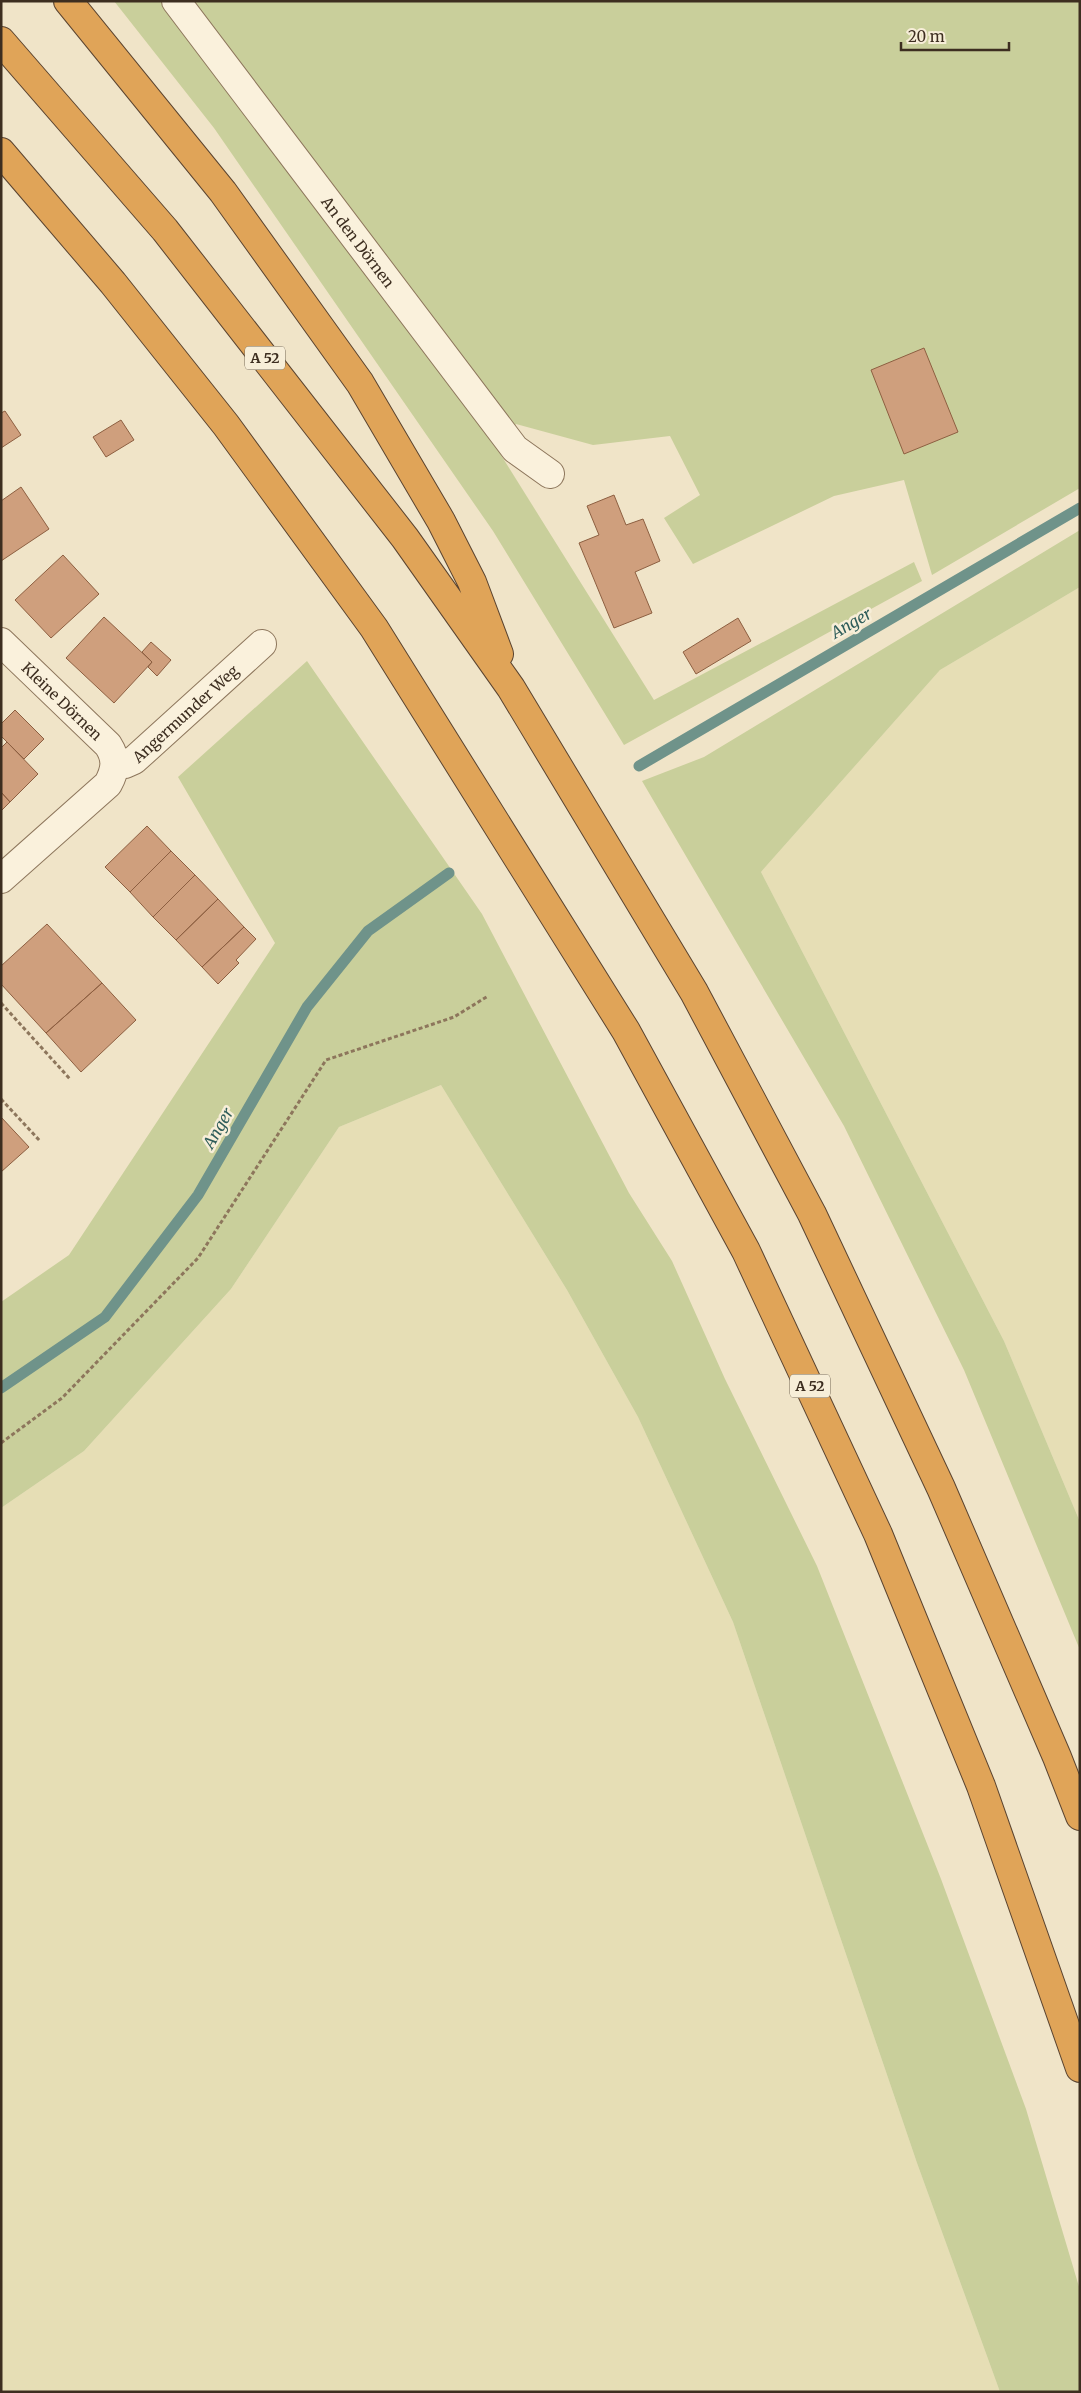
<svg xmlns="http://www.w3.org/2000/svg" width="1081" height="2393" font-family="Merriweather,serif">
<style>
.farmland{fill:#e6deb5}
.green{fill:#c9cf9b}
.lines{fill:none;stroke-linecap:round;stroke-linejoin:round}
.stream{stroke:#6f938a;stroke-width:11}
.building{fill:#cf9f7d;stroke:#8d5f41}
.minor-casing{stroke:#8d765c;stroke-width:30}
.highway-casing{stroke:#5b4430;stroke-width:30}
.path{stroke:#8d765c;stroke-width:3;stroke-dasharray:4 2.5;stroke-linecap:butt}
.minor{stroke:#faf1dc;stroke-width:28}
.highway{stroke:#e0a458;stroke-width:28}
.labels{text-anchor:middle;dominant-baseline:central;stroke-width:5;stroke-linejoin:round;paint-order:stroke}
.shield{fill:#f7eed8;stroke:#756857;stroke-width:1}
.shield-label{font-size:14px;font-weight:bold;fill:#3d2e20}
.street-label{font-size:15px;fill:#3d2e20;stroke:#f7eed8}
.water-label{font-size:16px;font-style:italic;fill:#2f5d5a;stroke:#f7eed8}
</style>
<rect width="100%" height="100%" fill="#f0e4c8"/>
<!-- farmland -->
<path class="farmland" d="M 1080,587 L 1080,1522 L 1004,1341 L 761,872 L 940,670 Z
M 441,1085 L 567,1290 L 638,1417 L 733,1622 L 917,2163 L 1000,2392 L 1,2392 L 1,1508 L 84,1451 L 231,1289 L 339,1127 Z"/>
<!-- green -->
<path class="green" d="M 114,1 L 1080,1 L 1080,488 L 932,575 L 904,480 L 834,496 L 693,564 L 664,518 L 700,495 L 670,436 L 593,445 L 516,424 L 501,455 L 654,700 L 914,562 L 922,581 L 624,745 L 493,531 L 214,128 Z
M 1080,530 L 1080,587 L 940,670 L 761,872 L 1004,1341 L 1080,1522 L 1080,1650 L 964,1370 L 844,1126 L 642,781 L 704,757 Z
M 307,661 L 482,914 L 629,1193 L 672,1261 L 725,1379 L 817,1566 L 941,1879 L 1026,2109 L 1080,2290 L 1080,2392 L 1000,2392 L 917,2163 L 733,1622 L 638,1417 L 567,1290 L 441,1085 L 339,1127 L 231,1289 L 84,1451 L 1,1508 L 1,1302 L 69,1255 L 275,943 L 178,777 Z"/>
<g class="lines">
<!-- stream -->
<path class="stream" d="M 639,766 L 1080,508
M 1,1388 L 105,1317 L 198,1195 L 307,1007 L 368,931 L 449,873"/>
</g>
<!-- building -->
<path class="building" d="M 924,348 L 958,432 L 904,454 L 871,370 Z
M 5,411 L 21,435 L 1,448 L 1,413 Z
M 121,420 L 134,440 L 106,457 L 93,437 Z
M 21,487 L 49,529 L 1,561 L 1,501 Z
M 614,495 L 626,525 L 643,519 L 660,561 L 635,572 L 652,613 L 614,628 L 579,543 L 599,535 L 587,506 Z
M 63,555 L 99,594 L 51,638 L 15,600 Z
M 104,617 L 152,662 L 114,703 L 66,658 Z
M 738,618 L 751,641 L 696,674 L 683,652 Z
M 151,642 L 171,660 L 157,676 L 148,667 L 152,662 L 142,652 Z
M 15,710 L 44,739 L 24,759 L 1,736 L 1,724 Z
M 7,742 L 38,774 L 10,802 L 1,792 L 1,748 Z
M 1,792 L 10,802 L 1,811 Z
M 147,826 L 171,851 L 130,892 L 105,867 Z
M 171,851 L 195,875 L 153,917 L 130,892 Z
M 195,875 L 218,899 L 176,940 L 153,917 Z
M 218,899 L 244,927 L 202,967 L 176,940 Z
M 47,924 L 102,983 L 46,1033 L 1,984 L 1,966 Z
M 244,927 L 256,939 L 236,960 L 239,963 L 218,984 L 202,967 Z
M 102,983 L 136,1020 L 81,1072 L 46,1033 Z
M 1,1117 L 29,1147 L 1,1172 Z"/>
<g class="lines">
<!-- minor casing -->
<g class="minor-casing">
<g id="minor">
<path id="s1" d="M 176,1 L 515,449 L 550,474"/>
<path id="s2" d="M 1,642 L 108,745 C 117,759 116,769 108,784 L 1,879"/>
<path id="s3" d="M 115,764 L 125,764 L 134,760 L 262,644"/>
</g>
</g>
<!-- highway casing -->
<g class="highway-casing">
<path id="highway" d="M 68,1 L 223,192 L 360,383 L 441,521 L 472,582 L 499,654
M 1,41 L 165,230 L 405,538 L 511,688 L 694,992 L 812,1214 L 941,1488 L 1057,1757 L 1080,1816
M 1,152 L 113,283 L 226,425 L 374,628 L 626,1031 L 746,1251 L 878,1534 L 981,1786 L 1080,2068"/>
</g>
<!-- path -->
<path class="path" d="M 1,1003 L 70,1079
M 1,1099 L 40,1141
M 1,1443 L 62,1398 L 198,1258 L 326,1060 L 454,1017 L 488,996"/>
<!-- minor -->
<use href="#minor" class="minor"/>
<!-- highway -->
<use href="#highway" class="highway"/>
</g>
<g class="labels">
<!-- shield labels -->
<g class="shield">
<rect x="245" y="346.5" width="40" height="23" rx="4"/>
<rect x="790" y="1374.5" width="40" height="23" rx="4"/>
</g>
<g class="shield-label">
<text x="265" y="358">A 52</text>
<text x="810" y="1386">A 52</text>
</g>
<!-- street labels -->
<g class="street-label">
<text stroke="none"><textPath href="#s1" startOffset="302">An den Dörnen</textPath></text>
<text stroke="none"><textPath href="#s2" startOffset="85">Kleine Dörnen</textPath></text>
<text stroke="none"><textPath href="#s3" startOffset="89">Angermunder Weg</textPath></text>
</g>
<!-- water labels -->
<g class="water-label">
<text transform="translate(851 623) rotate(-30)">Anger</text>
<text transform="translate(218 1128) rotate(-60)">Anger</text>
</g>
</g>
<!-- border -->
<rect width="1081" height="2393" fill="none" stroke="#3d2e20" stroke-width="5"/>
<!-- scale -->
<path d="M901 42v8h108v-8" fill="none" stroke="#3d2e20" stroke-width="2.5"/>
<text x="908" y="42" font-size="15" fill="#3d2e20" stroke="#f7eed8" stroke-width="4" paint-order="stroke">20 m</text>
</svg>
